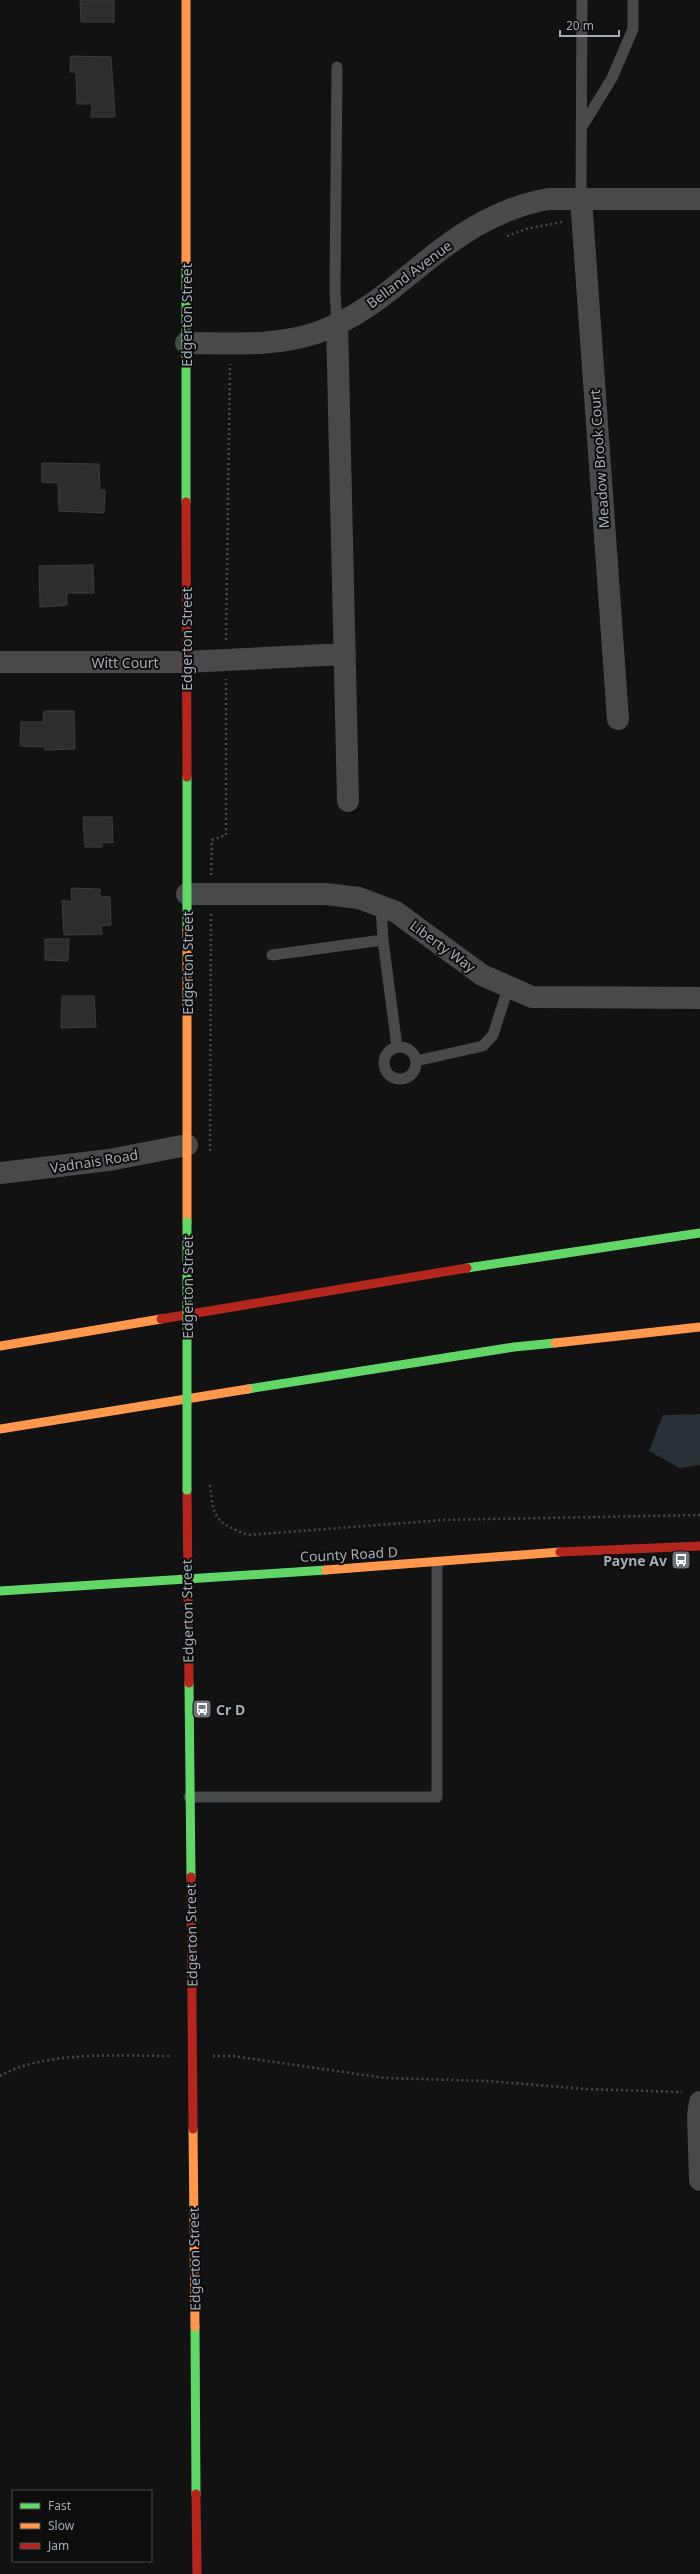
<svg xmlns="http://www.w3.org/2000/svg" width="700" height="2574" font-family="'Noto Sans',sans-serif">
<style>
.water{fill:#283236}
.building{fill:#2d2d2e;stroke:#3b3d3f}
.lines{fill:none;stroke-linecap:round;stroke-linejoin:round}
.path{stroke:#484a4d;stroke-width:2.5;stroke-dasharray:2 3;stroke-linecap:butt}
.lane{stroke:#47494b;stroke-width:11}
.street{stroke:#47494b;stroke-width:22}
.fast{stroke:#63d668;stroke-width:9}
.slow{stroke:#ff974d;stroke-width:9}
.jam{stroke:#b3261e;stroke-width:9}
.fast-bridge{stroke:#63d668;stroke-width:9}
.labels{text-anchor:middle;dominant-baseline:central;stroke-width:4;stroke-linejoin:round;paint-order:stroke}
.street-label{font-size:14px;fill:#a3abb4;stroke:#0d0d0e}
.poi-label{font-size:14px;font-weight:bold;fill:#a3abb4;stroke:#0d0d0e;text-anchor:end}
</style>
<rect width="100%" height="100%" fill="#121213"/>
<!-- water -->
<path class="water" d="M 700,1414 L 700,1465 L 680,1468 L 649,1451 L 663,1415 Z"/>
<!-- building -->
<path class="building" d="M 80,0 L 114,0 L 114,22 L 81,22 Z
M 71,56 L 111,57 L 115,117 L 91,117 L 92,104 L 77,104 L 76,72 L 70,72 Z
M 42,463 L 99,464 L 100,490 L 105,490 L 104,513 L 59,511 L 58,483 L 42,482 Z
M 93,565 L 94,593 L 67,593 L 67,605 L 40,607 L 39,566 Z
M 44,711 L 74,711 L 75,749 L 45,750 L 44,747 L 20,746 L 21,722 L 43,722 Z
M 83,817 L 112,817 L 113,843 L 102,842 L 102,847 L 85,847 Z
M 71,888 L 100,889 L 100,896 L 110,897 L 111,925 L 101,926 L 102,934 L 64,935 L 62,900 L 72,902 Z
M 45,939 L 69,939 L 68,961 L 45,960 Z
M 62,996 L 94,996 L 96,1027 L 61,1028 Z"/>
<g class="lines">
<!-- path -->
<path class="path" d="M 507,236 L 526,229 L 562,222
M 226,640 L 230,364
M 211,875 L 212,840 L 226,835 L 226,679
M 210,1151 L 211,914
M 210,1485 C 214,1520 215,1522 248,1535 L 443,1520 L 700,1515
M 213,2056 L 233,2056 L 385,2078 L 488,2081 L 585,2089 L 682,2092
M 0,2076 C 45,2050 121,2056 172,2056"/>
<!-- lane -->
<path class="lane" d="M 337,67 L 335,292 L 337,323
M 582,127 L 612,78 L 633,29 L 633,0
M 581,199 L 582,0
M 383,940 L 397,1047
M 272,955 L 383,940 L 381,906
M384 1063a16 16 0 1 1 32 0a16 16 0 1 1-32 0Z
M 416,1061 L 483,1046 L 493,1035 L 508,988
M 189,1797 L 437,1797 L 437,1562"/>
<!-- street -->
<path class="street" d="M 581,199 L 618,719
M 337,323 L 348,801
M 186,343 C 229,343 274,347 316,333 C 364,317 400,281 439,251 C 471,226 509,206 548,199 L 700,199
M 0,662 L 186,662 L 345,654
M 187,894 L 326,894 L 359,898 L 396,912 L 482,975 L 532,997 L 700,998
M 0,1173 L 109,1160 L 187,1145
M 700,2102 L 698,2116 L 700,2180"/>
<!-- fast -->
<path class="fast" d="M 186,268 L 186,502
M 187,777 L 187,930
M 467,1268 L 700,1233
M 248,1389 L 514,1347 L 555,1343
M 0,1591 L 326,1570
M 189,1683 L 191,1877
M 195,2327 L 196,2494"/>
<!-- slow -->
<path class="slow" d="M 186,0 L 186,268
M 187,930 L 187,1222
M 555,1343 L 700,1327
M 0,1346 L 161,1319
M 0,1429 L 248,1389
M 326,1570 L 560,1552
M 193,2129 L 195,2327"/>
<!-- jam -->
<path class="jam" d="M 186,502 L 187,777
M 161,1319 L 467,1268
M 187,1490 L 189,1683
M 560,1552 L 700,1546
M 191,1877 L 193,2129
M 196,2494 L 197,2574"/>
<!-- fast-bridge -->
<path class="fast-bridge" d="M 187,1222 L 187,1490"/>
</g>
<!-- icons -->
<defs>
<g id="bus-square" transform="scale(1)"><rect x="-9" y="-9" width="18" height="18" rx="4" fill="#70757c" stroke="#0d0d0e"/><path d="M-5-6H5V4H4V6H2V4H-2V6H-4V4H-5ZM-3.5-4V0h7V-4ZM-3.5 1.2v1.5H-2V1.2ZM2 1.2v1.5H3.5V1.2Z" fill="#fff"/></g>
</defs>
<g fill-rule="evenodd">
<use href="#bus-square" x="681" y="1560"/>
<use href="#bus-square" x="202" y="1709"/>
</g>
<g class="labels">
<!-- street labels -->
<g class="street-label">
<text transform="translate(409 274) rotate(-37)">Belland Avenue</text>
<text transform="translate(186 315) rotate(-90)">Edgerton Street</text>
<text transform="translate(599 459) rotate(-94)">Meadow Brook Court</text>
<text transform="translate(186 639) rotate(-90)">Edgerton Street</text>
<text x="125" y="662">Witt Court</text>
<text transform="translate(443 946) rotate(36)">Liberty Way</text>
<text transform="translate(187 963) rotate(-90)">Edgerton Street</text>
<text transform="translate(94 1161) rotate(-9)">Vadnais Road</text>
<text transform="translate(187 1287) rotate(-90)">Edgerton Street</text>
<text transform="translate(349 1554) rotate(-3)">County Road D</text>
<text transform="translate(187 1611) rotate(-91)">Edgerton Street</text>
<text transform="translate(191 1935) rotate(-91)">Edgerton Street</text>
<text transform="translate(194 2259) rotate(-91)">Edgerton Street</text>
</g>
<!-- poi labels -->
<g class="poi-label">
<text x="667" y="1560">Payne Av</text>
<text x="216" y="1709" text-anchor="start">Cr D</text>
</g>
</g>
<!-- legend -->
<rect x="12" y="2490" width="140" height="72" fill="#0d0d0e" stroke="#494c50"/>
<rect x="20" y="2503" width="20" height="6" fill="#63d668" stroke="#494c50"/>
<text x="48" y="2510" font-size="12" fill="#a3abb4">Fast</text>
<rect x="20" y="2523" width="20" height="6" fill="#ff974d" stroke="#494c50"/>
<text x="48" y="2530" font-size="12" fill="#a3abb4">Slow</text>
<rect x="20" y="2543" width="20" height="6" fill="#b3261e" stroke="#494c50"/>
<text x="48" y="2550" font-size="12" fill="#a3abb4">Jam</text>
<!-- scale -->
<path d="M560 30v6h59v-6" fill="none" stroke="#a3abb4" stroke-width="2"/>
<text x="566" y="30" font-size="12" fill="#a3abb4" stroke="#0d0d0e" stroke-width="3" paint-order="stroke">20 m</text>
</svg>
